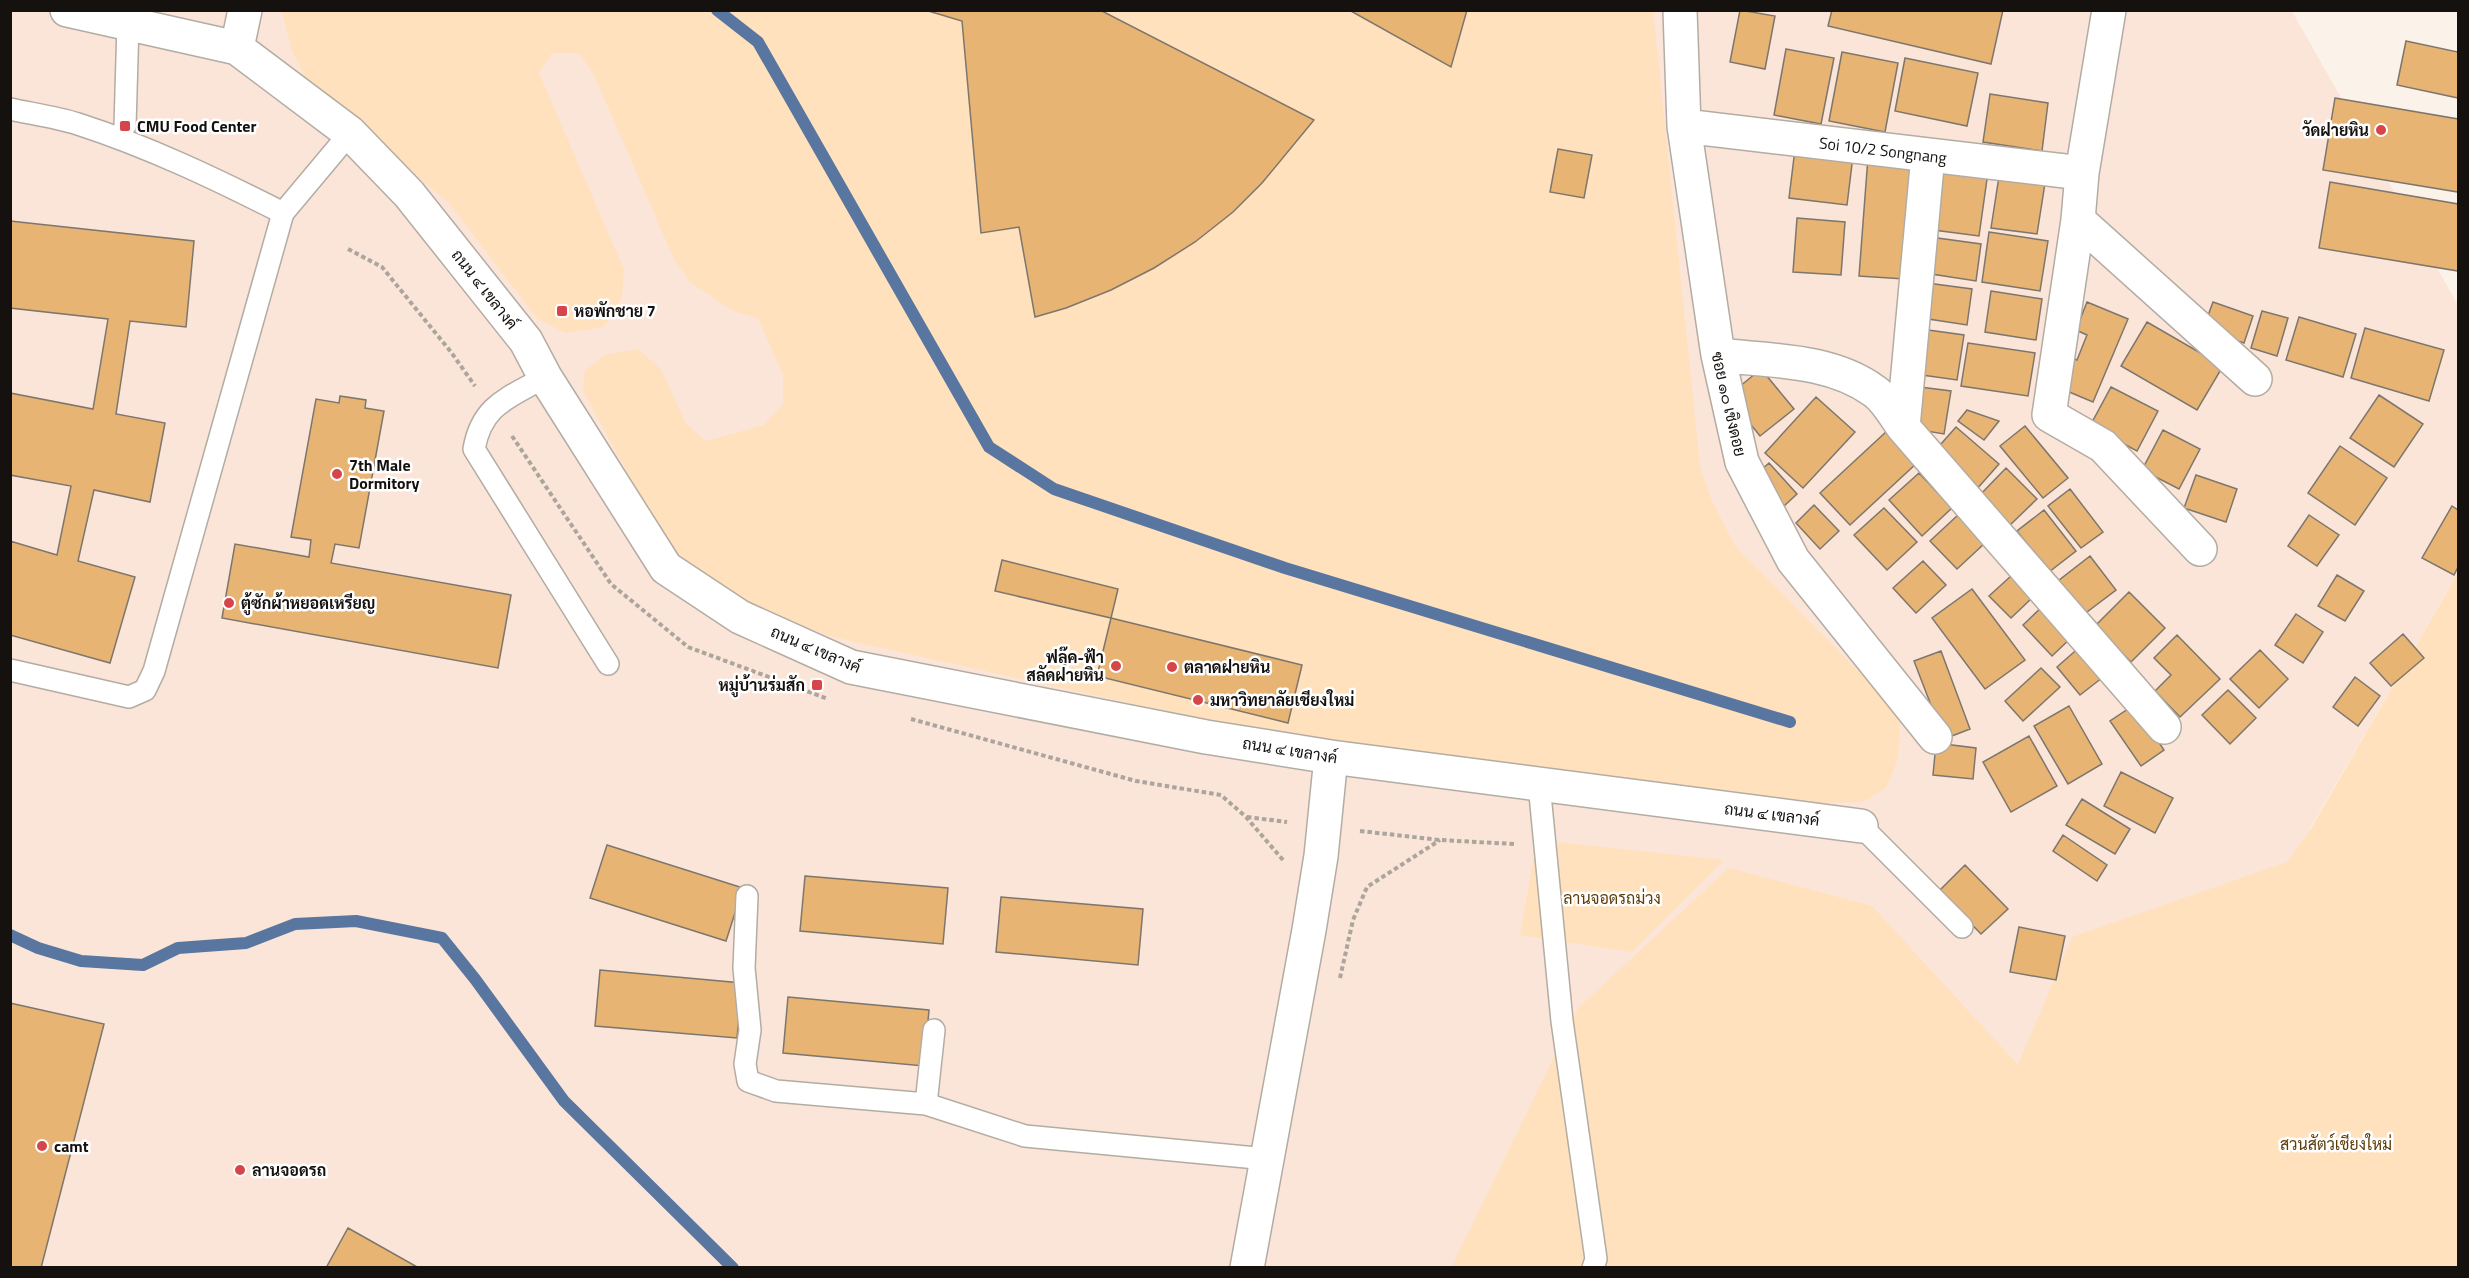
<svg xmlns="http://www.w3.org/2000/svg" width="2469" height="1278" font-family="'Titillium Web',Sarabun,sans-serif">
<style>
.education{fill:#fbe5d8}
.green{fill:#ffe1bd}
.lines{fill:none;stroke-linecap:round;stroke-linejoin:round}
.stream{stroke:#5976a0;stroke-width:12}
.building{fill:#e8b474;stroke:#7d766d;stroke-width:1.5}
.lane-casing{stroke:#b3aca3;stroke-width:24}
.street-casing{stroke:#b3aca3;stroke-width:36}
.path{stroke:#aca59e;stroke-width:4;stroke-dasharray:4.5 3;stroke-linecap:butt}
.lane{stroke:#fff;stroke-width:21}
.street{stroke:#fff;stroke-width:33}
.poi-dot{fill:#d5454a;stroke:#fff;stroke-width:2}
.labels{text-anchor:middle;dominant-baseline:central;stroke-width:5;stroke-linejoin:round;paint-order:stroke}
.poi-label{font-size:16px;font-weight:bold;fill:#14110e;stroke:#fff;text-anchor:start}
.street-label{font-size:16px;fill:#14110e;stroke:#fff}
.park-label{font-size:16px;fill:#5f3d09;stroke:#fff}
</style>
<rect width="100%" height="100%" fill="#fbf2e9"/>
<!-- education -->
<path class="education" d="M 10,11 L 2292,11 L 2458,305 L 2458,573 L 2311,827 L 2167,1267 L 11,1267 Z"/>
<!-- green -->
<path class="green" d="M 282,11 L 1653,11 L 1700,466 L 1711,499 L 1735,546 L 1880,693 L 1900,723 L 1898,759 L 1886,788 L 1863,802 L 1816,803 L 1282,737 L 829,636 L 700,584 L 659,555 L 637,501 L 635,487 L 583,391 L 585,371 L 604,355 L 638,349 L 661,369 L 686,424 L 706,441 L 764,425 L 783,405 L 783,375 L 758,318 L 733,311 L 690,282 L 674,259 L 594,75 L 579,53 L 552,53 L 539,73 L 624,270 L 622,294 L 617,311 L 603,327 L 565,333 L 537,318 L 449,203 L 310,87 L 292,51 Z
M 2458,573 L 2458,1267 L 1451,1268 L 1578,1008 L 1729,868 L 1872,906 L 2018,1065 L 2072,937 L 2287,862 L 2309,832 Z
M 1537,840 L 1724,860 L 1632,952 L 1520,935 Z"/>
<g class="lines">
<!-- stream -->
<path class="stream" d="M 717,10 L 758,42 L 989,447 L 1054,489 L 1285,568 L 1790,722
M 10,935 L 38,948 L 81,961 L 143,965 L 178,948 L 246,943 L 295,924 L 356,921 L 442,938 L 475,979 L 564,1101 L 733,1268"/>
</g>
<!-- building -->
<path class="building" d="M 925,10 L 1100,10 L 1314,120 L 1262,183 L 1233,212 L 1195,242 L 1154,268 L 1111,290 L 1066,308 L 1035,317 L 1019,227 L 981,233 L 962,21 Z
M 1349,10 L 1467,10 L 1451,67 Z
M 1740,10 L 1775,16 L 1765,69 L 1730,62 Z
M 1832,10 L 2003,10 L 1991,64 L 1828,26 Z
M 2406,41 L 2458,52 L 2458,98 L 2397,85 Z
M 1786,49 L 1834,58 L 1821,124 L 1774,115 Z
M 1842,52 L 1898,63 L 1885,132 L 1829,121 Z
M 1905,58 L 1978,73 L 1967,126 L 1895,111 Z
M 1990,94 L 2048,103 L 2042,151 L 1983,142 Z
M 2335,98 L 2458,119 L 2458,192 L 2323,170 Z
M 1558,149 L 1592,155 L 1584,198 L 1550,192 Z
M 1795,149 L 1853,156 L 1847,205 L 1789,198 Z
M 1868,157 L 1913,160 L 1904,279 L 1859,276 Z
M 1935,165 L 1988,172 L 1979,236 L 1926,229 Z
M 2000,170 L 2046,177 L 2037,234 L 1991,228 Z
M 2330,182 L 2458,204 L 2458,271 L 2319,248 Z
M 1797,218 L 1845,222 L 1841,275 L 1793,272 Z
M 10,221 L 194,241 L 186,327 L 130,321 L 116,414 L 165,423 L 150,502 L 94,490 L 78,561 L 135,577 L 110,663 L 10,635 L 10,541 L 57,555 L 71,486 L 10,475 L 10,393 L 93,409 L 108,319 L 10,308 Z
M 1989,232 L 2048,241 L 2040,291 L 1982,282 Z
M 1930,237 L 1981,244 L 1976,281 L 1925,273 Z
M 1927,283 L 1972,289 L 1967,325 L 1922,318 Z
M 1991,291 L 2042,299 L 2036,340 L 1985,332 Z
M 2087,302 L 2128,319 L 2093,402 L 2055,386 L 2067,356 L 2077,360 L 2087,335 L 2076,330 Z
M 2213,302 L 2253,316 L 2244,343 L 2203,329 Z
M 2262,311 L 2288,318 L 2277,356 L 2251,348 Z
M 2299,317 L 2356,334 L 2343,377 L 2286,360 Z
M 2147,322 L 2223,366 L 2197,410 L 2121,366 Z
M 2365,328 L 2444,350 L 2429,401 L 2351,378 Z
M 1921,329 L 1964,335 L 1957,380 L 1915,374 Z
M 1968,343 L 2035,353 L 2028,396 L 1961,386 Z
M 1761,369 L 1794,409 L 1760,436 L 1728,396 Z
M 1920,387 L 1951,391 L 1944,434 L 1914,429 Z
M 2111,387 L 2158,411 L 2137,451 L 2090,426 Z
M 2379,395 L 2423,424 L 2394,467 L 2350,438 Z
M 340,396 L 366,400 L 365,408 L 384,411 L 359,548 L 335,544 L 331,563 L 511,595 L 498,668 L 222,618 L 235,544 L 309,557 L 311,540 L 291,537 L 316,399 L 339,403 Z
M 1816,397 L 1855,432 L 1803,488 L 1765,453 Z
M 1967,410 L 1999,421 L 1984,440 L 1958,421 Z
M 2025,426 L 2068,478 L 2043,498 L 2000,446 Z
M 1956,427 L 1999,464 L 1976,490 L 1933,453 Z
M 1888,430 L 1918,462 L 1850,525 L 1820,493 Z
M 2163,430 L 2200,449 L 2179,489 L 2142,470 Z
M 2340,446 L 2387,478 L 2355,525 L 2308,493 Z
M 1769,463 L 1797,494 L 1783,507 L 1754,476 Z
M 2006,468 L 2037,499 L 2008,527 L 1978,497 Z
M 1919,473 L 1952,508 L 1922,536 L 1889,500 Z
M 2196,475 L 2237,489 L 2226,522 L 2184,508 Z
M 2070,489 L 2103,532 L 2081,548 L 2048,506 Z
M 1814,505 L 1839,531 L 1820,549 L 1796,523 Z
M 2452,506 L 2458,510 L 2458,567 L 2454,575 L 2422,558 Z
M 1884,508 L 1917,542 L 1887,570 L 1854,535 Z
M 2044,510 L 2076,551 L 2049,572 L 2017,531 Z
M 1958,515 L 1985,543 L 1957,569 L 1930,541 Z
M 2309,515 L 2339,535 L 2317,566 L 2288,546 Z
M 2090,556 L 2116,590 L 2083,615 L 2058,581 Z
M 1002,560 L 1118,589 L 1111,618 L 995,591 Z
M 1923,561 L 1946,585 L 1916,613 L 1893,588 Z
M 2337,575 L 2364,591 L 2345,621 L 2318,606 Z
M 2011,576 L 2032,598 L 2011,618 L 1989,596 Z
M 1972,589 L 2025,660 L 1985,689 L 1932,618 Z
M 2129,592 L 2165,628 L 2131,662 L 2095,626 Z
M 2045,604 L 2074,635 L 2052,656 L 2023,625 Z
M 2296,614 L 2323,632 L 2303,663 L 2275,645 Z
M 1111,618 L 1302,665 L 1288,723 L 1097,676 Z
M 2403,634 L 2424,658 L 2391,686 L 2370,663 Z
M 2177,635 L 2220,679 L 2180,717 L 2155,691 L 2171,675 L 2154,658 Z
M 2082,645 L 2107,674 L 2080,695 L 2057,667 Z
M 2260,650 L 2288,679 L 2259,708 L 2230,679 Z
M 1941,651 L 1970,729 L 1944,739 L 1914,661 Z
M 2041,668 L 2060,687 L 2023,721 L 2005,701 Z
M 2355,677 L 2380,696 L 2358,726 L 2333,707 Z
M 2228,690 L 2256,718 L 2230,744 L 2202,715 Z
M 2134,705 L 2164,750 L 2141,766 L 2110,721 Z
M 2069,706 L 2102,764 L 2068,784 L 2034,726 Z
M 2029,736 L 2057,786 L 2011,812 L 1983,762 Z
M 1936,743 L 1976,748 L 1973,779 L 1933,775 Z
M 2121,772 L 2173,798 L 2155,833 L 2104,806 Z
M 2082,799 L 2130,829 L 2115,854 L 2066,825 Z
M 2063,835 L 2107,865 L 2097,881 L 2053,851 Z
M 607,845 L 743,888 L 726,941 L 590,898 Z
M 1965,865 L 2008,909 L 1981,934 L 1939,891 Z
M 805,876 L 948,888 L 943,944 L 800,931 Z
M 1001,897 L 1143,909 L 1138,965 L 996,952 Z
M 2019,927 L 2065,936 L 2056,980 L 2010,972 Z
M 600,970 L 742,983 L 737,1038 L 595,1026 Z
M 788,997 L 929,1010 L 924,1066 L 783,1053 Z
M 10,1003 L 104,1024 L 41,1268 L 10,1268 Z
M 348,1228 L 419,1268 L 326,1268 Z"/>
<g class="lines">
<!-- lane casing -->
<g class="lane-casing">
<path id="lane" d="M 117,21 L 128,24 L 125,126
M 10,109 C 33,114 56,117 78,124 C 149,147 216,179 283,213
M 545,377 C 509,398 482,404 474,449 L 608,664
M 10,670 L 129,697 L 145,690 L 154,671 L 283,213 L 350,133
M 1539,784 L 1562,1021 L 1596,1259 L 1593,1268
M 1861,826 L 1962,927
M 747,896 L 744,968 L 750,1030 L 745,1064 L 748,1081 L 776,1091 L 926,1104
M 934,1030 L 926,1104 L 1025,1136 L 1267,1159"/>
</g>
<!-- street casing -->
<g class="street-casing">
<path id="street" d="M 67,10 L 237,48 L 350,133 L 409,194 L 526,341 L 545,377 L 666,568 L 740,617 L 851,667 L 1206,737 L 1331,757 L 1861,826
M 1680,10 L 1684,126 L 1718,355 L 1742,462 L 1793,560 L 1935,737
M 2109,10 L 2082,173 L 2078,220 L 2049,415 L 2103,446 L 2200,549
M 237,48 L 245,10
M 1684,126 L 2082,173
M 2078,220 L 2255,379
M 1718,355 C 1770,361 1830,359 1874,391 C 1886,399 1895,416 1903,427 L 2164,727
M 1903,427 L 1928,155
M 1247,1268 L 1309,930 L 1321,856 L 1331,757"/>
</g>
<!-- path -->
<path class="path" d="M 348,249 L 382,267 L 451,352 L 475,386
M 512,436 L 611,584 L 688,647 L 828,699
M 911,719 L 1136,781 L 1221,795 L 1246,817 L 1283,860
M 1247,817 L 1287,822
M 1360,831 L 1440,840 L 1514,844
M 1340,978 L 1353,920 L 1367,887 L 1440,840"/>
<!-- lane -->
<use href="#lane" class="lane"/>
<!-- street -->
<use href="#street" class="street"/>
</g>
<!-- markers -->
<g class="poi-dot">
<rect x="119" y="120" width="12" height="12" rx="3"/>
<circle cx="2381" cy="130" r="6"/>
<rect x="556" y="305" width="12" height="12" rx="3"/>
<circle cx="337" cy="474" r="6"/>
<circle cx="229" cy="603" r="6"/>
<circle cx="1116" cy="666" r="6"/>
<circle cx="1172" cy="667" r="6"/>
<rect x="811" y="679" width="12" height="12" rx="3"/>
<circle cx="1198" cy="700" r="6"/>
<circle cx="42" cy="1146" r="6"/>
<circle cx="240" cy="1170" r="6"/>
</g>
<g class="labels">
<!-- poi labels -->
<g class="poi-label">
<text x="137" y="126">CMU Food Center</text>
<text x="2369" y="130" text-anchor="end">วัดฝายหิน</text>
<text x="574" y="311">หอพักชาย 7</text>
<text x="349" y="465">7th Male<tspan x="349" dy="18">Dormitory</tspan></text>
<text x="241" y="603">ตู้ซักผ้าหยอดเหรียญ</text>
<text x="1104" y="657" text-anchor="end">ฟลุ๊ค-ฟ้า<tspan x="1104" dy="18">สลัดฝายหิน</tspan></text>
<text x="1184" y="667">ตลาดฝายหิน</text>
<text x="805" y="685" text-anchor="end">หมู่บ้านร่มสัก</text>
<text x="1210" y="700">มหาวิทยาลัยเชียงใหม่</text>
<text x="54" y="1146">camt</text>
<text x="252" y="1170">ลานจอดรถ</text>
</g>
<!-- street labels -->
<g class="street-label">
<text transform="translate(1883 150) rotate(7)">Soi 10/2 Songnang</text>
<text transform="translate(485 289) rotate(52)">ถนน ๔ เขลางค์</text>
<text transform="translate(1729 404) rotate(77)">ซอย ๑๐ เชิงดอย</text>
<text transform="translate(816 649) rotate(23)">ถนน ๔ เขลางค์</text>
<text transform="translate(1290 750) rotate(9)">ถนน ๔ เขลางค์</text>
<text transform="translate(1772 814) rotate(7)">ถนน ๔ เขลางค์</text>
</g>
<!-- park labels -->
<g class="park-label">
<text x="1612" y="898">ลานจอดรถม่วง</text>
<text x="2336" y="1144">สวนสัตว์เชียงใหม่</text>
</g>
</g>
<!-- border -->
<rect width="2469" height="1278" fill="none" stroke="#14110e" stroke-width="24"/>
</svg>
